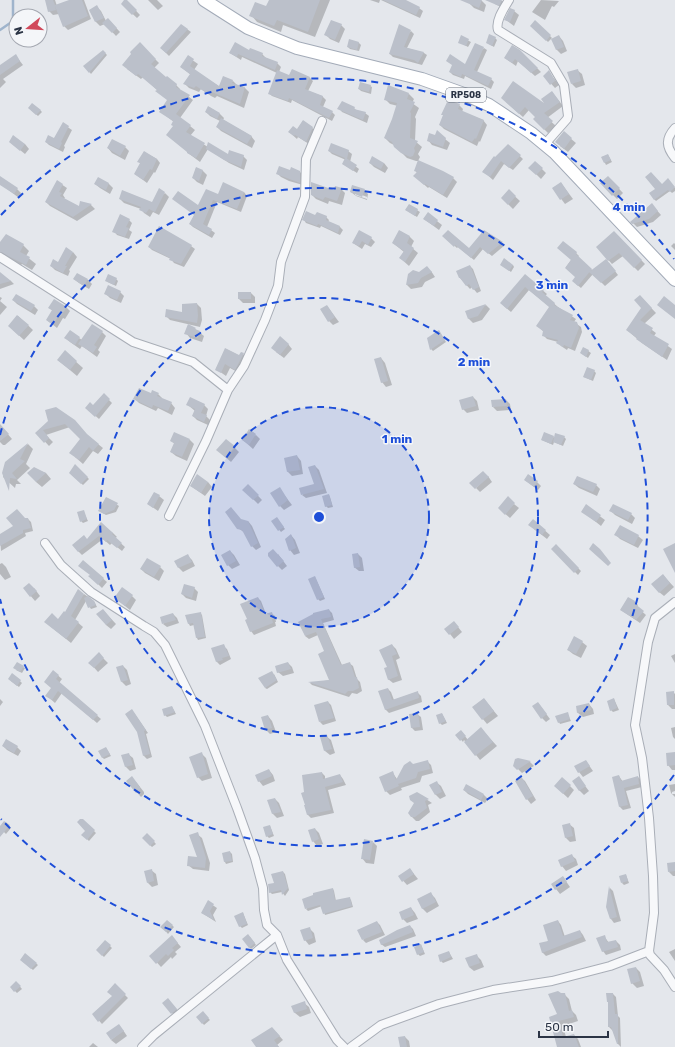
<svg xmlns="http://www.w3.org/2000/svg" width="675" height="1047" font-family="Rubik,sans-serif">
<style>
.shadow{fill:#0003;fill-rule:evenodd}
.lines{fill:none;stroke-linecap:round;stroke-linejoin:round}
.stream{stroke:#9fb4cc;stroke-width:2.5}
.building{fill:#bbc0ca}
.minor-casing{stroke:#a9aeb7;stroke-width:10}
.primary-casing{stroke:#a3abb8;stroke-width:14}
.minor{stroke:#f7f8fa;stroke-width:8}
.primary{stroke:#fff;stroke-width:12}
.ring{fill:none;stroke:#1d4ed8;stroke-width:2;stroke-dasharray:7 5}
.labels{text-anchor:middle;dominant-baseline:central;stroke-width:3;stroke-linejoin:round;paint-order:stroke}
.shield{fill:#f4f6f9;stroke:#676e7b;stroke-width:1}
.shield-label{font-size:9px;font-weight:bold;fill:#2b3445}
.centre{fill:#1d4ed8;stroke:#f4f6f9;stroke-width:2}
.ring-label{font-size:12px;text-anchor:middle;font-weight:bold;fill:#1d4ed8;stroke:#f4f6f9;stroke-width:3;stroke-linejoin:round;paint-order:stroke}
</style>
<rect width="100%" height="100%" fill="#e4e7ec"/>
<!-- shadow -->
<path class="shadow" d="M 46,0 L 55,0 L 57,6 L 72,0 L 84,0 L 91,19 L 68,30 L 64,26 L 59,14 L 53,15 L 49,11 Z
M 126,0 L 140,15 L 137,18 L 122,4 Z
M 148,0 L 157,0 L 163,6 L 158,10 Z
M 270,0 L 330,0 L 315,37 L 283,25 L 281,32 L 257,22 L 251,15 L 267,8 Z
M 370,0 L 380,0 L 379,3 Z
M 381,0 L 403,0 L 419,8 L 423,11 L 420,18 Z
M 471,0 L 482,1 L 486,5 L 484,12 L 474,8 L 470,4 Z
M 496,0 L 500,0 L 504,2 L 501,7 L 495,4 Z
M 541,0 L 559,1 L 554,7 L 552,6 L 545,20 L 532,12 Z
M 97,7 L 101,11 L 106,21 L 108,19 L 120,32 L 116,36 L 105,24 L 100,26 L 96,22 L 90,10 Z
M 514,11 L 519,15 L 514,26 L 506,20 Z
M 535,21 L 552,38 L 548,42 L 532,26 Z
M 341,25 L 345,29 L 339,43 L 330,39 L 326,35 Z
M 187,29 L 191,32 L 169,56 L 161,48 Z
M 411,31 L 414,34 L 407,48 L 424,53 L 427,55 L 422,65 L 393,57 L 390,54 Z
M 559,36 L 563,41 L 567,51 L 561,54 L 557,50 L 552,39 Z
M 461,37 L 471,42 L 468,47 L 459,42 Z
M 495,38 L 497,40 L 494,47 L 489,44 Z
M 350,40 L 359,43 L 361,45 L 359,51 L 350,49 L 348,47 Z
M 140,44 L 159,63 L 154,68 L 166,79 L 176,85 L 180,89 L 180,90 L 193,100 L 180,118 L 195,130 L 190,136 L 208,147 L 228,156 L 243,156 L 247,160 L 244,170 L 229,163 L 208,149 L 200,162 L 188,153 L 174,126 L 174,122 L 161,112 L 168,100 L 143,77 L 141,79 L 127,69 Z
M 484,48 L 487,50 L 477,72 L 491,79 L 494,82 L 491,89 L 465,76 L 464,79 L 453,75 L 450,72 L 465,66 Z
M 103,51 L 107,55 L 91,74 L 85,66 Z
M 250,51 L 262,54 L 266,58 L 277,63 L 281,67 L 279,72 L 290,76 L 292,70 L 310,78 L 313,81 L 308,91 L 322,96 L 326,100 L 323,107 L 332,112 L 335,115 L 332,121 L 292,100 L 291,103 L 272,96 L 269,93 L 277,73 L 242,57 L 241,60 L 230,53 Z
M 520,51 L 541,72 L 535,76 L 518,61 L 516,66 L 505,58 Z
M 16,56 L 23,65 L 3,79 L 6,82 L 0,88 L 0,66 Z
M 188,57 L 198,64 L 194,70 L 220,87 L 233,81 L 237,85 L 245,88 L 249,92 L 244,108 L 217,96 L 215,98 L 211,96 L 201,89 L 199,92 L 189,88 L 185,84 L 191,75 L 181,67 Z
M 577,70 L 582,74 L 585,85 L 576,88 L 572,84 Z
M 549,72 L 559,85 L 555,88 L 544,76 Z
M 370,86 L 372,87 L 371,94 L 361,91 L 359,89 Z
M 552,92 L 563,106 L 547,118 L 556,126 L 548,133 L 534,119 L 536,117 L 529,110 L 523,117 L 506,102 L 547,106 Z
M 409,94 L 414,99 L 412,103 L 419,108 L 415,117 L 416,119 L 415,141 L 422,147 L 418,154 L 420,157 L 418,161 L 416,161 L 407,158 L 394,145 L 390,143 L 385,138 L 398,106 L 390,104 L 385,99 Z
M 459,105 L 463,109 L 462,112 L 483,120 L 487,125 L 480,142 L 479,141 L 477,146 L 444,129 L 440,125 Z
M 209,107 L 220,114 L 224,118 L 223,120 L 251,136 L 255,141 L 252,148 L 221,131 L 217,127 L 220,121 L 210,116 L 206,112 Z
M 339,108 L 354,108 L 357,111 L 365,113 L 369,116 L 367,123 L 342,112 Z
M 31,110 L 40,110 L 42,112 L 38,116 Z
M 303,121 L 316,131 L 309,144 L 298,137 L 297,139 L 289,132 L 297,130 Z
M 63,124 L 72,130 L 64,146 L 65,147 L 63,152 L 49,145 L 46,142 L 54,139 Z
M 564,133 L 576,143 L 568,152 L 560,146 Z
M 445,139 L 450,143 L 447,150 L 432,145 L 428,140 Z
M 10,142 L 25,144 L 29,149 L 25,154 Z
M 508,145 L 523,159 L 513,170 L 504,164 L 493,180 L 483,171 Z
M 125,147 L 129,151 L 125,160 L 112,153 L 108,148 Z
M 329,151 L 348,151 L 352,154 L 350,162 L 359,169 L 357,173 L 343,164 L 346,160 L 332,154 Z
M 144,152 L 157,159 L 160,163 L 155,173 L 154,172 L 147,183 L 135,174 L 141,164 L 139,162 Z
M 608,155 L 612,162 L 606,165 L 602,157 Z
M 535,162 L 546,173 L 541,179 L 530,168 Z
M 370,163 L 384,163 L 388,168 L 385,173 L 374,167 Z
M 196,168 L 203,171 L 207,175 L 203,185 L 197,182 L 193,178 Z
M 415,170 L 453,178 L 457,182 L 447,198 L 429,187 L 428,188 L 419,180 L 417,173 Z
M 290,171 L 300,172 L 303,175 L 303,185 L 289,181 L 281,177 L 278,174 Z
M 608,177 L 623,193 L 617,199 L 601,183 Z
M 98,179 L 109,184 L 113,188 L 110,194 L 100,188 L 95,184 Z
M 668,180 L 675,188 L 675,191 L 672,193 L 670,191 L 656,201 L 654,199 L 662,185 Z
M 58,182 L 67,188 L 63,195 L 65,198 L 64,199 L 79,207 L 81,202 L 91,205 L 95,209 L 77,221 L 50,206 L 46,202 Z
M 561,183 L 573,199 L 565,204 L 553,188 Z
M 2,185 L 17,189 L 21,193 L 19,198 Z
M 341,189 L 345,193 L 342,205 L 329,201 L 328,204 L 316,199 L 312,195 Z
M 364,190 L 368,194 L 367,200 L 356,196 L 351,192 ZM 355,193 L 368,197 L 367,199 L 355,195 Z
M 509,191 L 520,201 L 513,209 L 502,198 Z
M 244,192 L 247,196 L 241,212 L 217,202 L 207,227 L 215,233 L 212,238 L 193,227 L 190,224 L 198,207 L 218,196 Z
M 165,193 L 169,197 L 159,215 L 153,212 L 150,217 L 144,213 L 141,209 L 124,203 L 120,199 L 152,203 Z
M 409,205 L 420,212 L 417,217 L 406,210 Z
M 655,208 L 661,215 L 653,222 L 637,227 L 632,222 Z
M 428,214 L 442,225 L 439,230 L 424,219 Z
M 316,217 L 326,217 L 329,220 L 328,222 L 340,227 L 343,230 L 340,235 L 321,226 L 320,228 L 306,223 L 304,220 Z
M 129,220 L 132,223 L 129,230 L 132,232 L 129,239 L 117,235 L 114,231 Z
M 400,231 L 410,237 L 414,241 L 411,247 L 418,253 L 409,266 L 400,258 L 404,252 L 393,243 Z
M 485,231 L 505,245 L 492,256 L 483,249 L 474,260 L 458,247 L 457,248 L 444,236 L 470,250 Z
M 614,232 L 645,264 L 638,271 L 623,256 L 612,264 L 597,247 Z
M 371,238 L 375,242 L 371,247 L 365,244 L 362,249 L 353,243 Z
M 674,243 L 675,244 L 675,250 L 671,246 Z
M 0,244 L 23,245 L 29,251 L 26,256 L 36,264 L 32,270 L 22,264 L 21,265 L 9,258 L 4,258 L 0,255 Z
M 191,246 L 195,249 L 184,267 L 174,263 L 171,259 L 152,250 L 149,247 Z
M 73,252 L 77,257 L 69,270 L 70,271 L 68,276 L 55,270 L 51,266 L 58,263 Z
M 576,253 L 579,256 L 578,257 L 593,271 L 609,263 L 618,275 L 605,286 L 593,274 L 581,288 L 576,284 L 576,277 L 566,267 Z
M 513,265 L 514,267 L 511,272 L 503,266 Z
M 470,266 L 473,269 L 481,291 L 477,293 L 472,287 L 470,289 L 460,278 Z
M 431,271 L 435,277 L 425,282 L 422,287 L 411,289 L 407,285 L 409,275 Z
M 3,276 L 11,281 L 14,284 L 0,289 L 0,277 Z
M 526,276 L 547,294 L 545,296 L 558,307 L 576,319 L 574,322 L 581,327 L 582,332 L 575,351 L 568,348 L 567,350 L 561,346 L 558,342 L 547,339 L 543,335 L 544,332 L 538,326 L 550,307 L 529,290 L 511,312 L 504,306 Z
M 74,279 L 88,280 L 92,284 L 89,289 L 79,283 Z
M 116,279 L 118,281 L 116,286 L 108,282 Z
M 120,292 L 124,296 L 121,303 L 110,298 L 105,293 Z
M 251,293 L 255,297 L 255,303 L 243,303 L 239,299 Z
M 640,296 L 656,313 L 644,324 L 656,333 L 654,336 L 672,349 L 667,360 L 642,343 L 627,330 L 643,308 Z
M 0,297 L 2,298 L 0,301 L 7,307 L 0,315 Z
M 13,300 L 34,306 L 38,310 L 35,315 L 17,304 Z
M 197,304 L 201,308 L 202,320 L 200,327 L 170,320 L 166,316 L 184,313 Z
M 486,305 L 490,309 L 482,320 L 473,323 L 469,319 L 467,312 Z
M 327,306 L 339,322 L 333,325 L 329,321 Z
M 66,307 L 70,311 L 65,319 L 63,318 L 57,328 L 47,320 L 53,311 L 49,308 Z
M 18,316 L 33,330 L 24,340 L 13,330 Z
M 195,329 L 204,336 L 202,342 L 190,338 L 186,333 Z
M 70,332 L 82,340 L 102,332 L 106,336 L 98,350 L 100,352 L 97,357 L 82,346 L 80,349 L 70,342 L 66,338 Z
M 440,333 L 446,342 L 433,351 L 431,349 Z
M 288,344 L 292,349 L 284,358 L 276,352 Z
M 584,348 L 591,353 L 588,358 L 581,353 Z
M 226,349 L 240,356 L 243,354 L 247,358 L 239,373 L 230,368 L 226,376 L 216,369 Z
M 65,352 L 83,368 L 77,376 L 58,360 Z
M 381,358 L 385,363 L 392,385 L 386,387 L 382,382 Z
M 594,371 L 596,373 L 593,381 L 584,377 Z
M 158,394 L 162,398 L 162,399 L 171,403 L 175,408 L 172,415 L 158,408 L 156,411 L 139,403 L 135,399 Z
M 104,395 L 112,403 L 99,419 L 90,411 Z
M 473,397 L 477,401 L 479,410 L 467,413 L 463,409 Z
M 506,400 L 510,404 L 511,410 L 497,411 L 493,407 Z
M 188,405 L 204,405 L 208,409 L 206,416 L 210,420 L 208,425 L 197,420 L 193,416 L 195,411 Z
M 46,411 L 88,436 L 103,448 L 98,454 L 93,451 L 83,464 L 75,457 L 81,439 L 70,427 L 46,435 L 53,442 L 49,446 L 37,433 L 49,421 Z
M 0,425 L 12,439 L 5,445 L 3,445 L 0,442 Z
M 256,435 L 260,439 L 253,449 L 243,440 Z
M 553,437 L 555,438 L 564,437 L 566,439 L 563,446 L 554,442 L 553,445 L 542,440 Z
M 190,440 L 194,444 L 187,461 L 176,456 L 171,452 L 175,444 L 171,441 Z
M 230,443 L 239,452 L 231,462 L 222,454 Z
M 28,444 L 33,449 L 26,464 L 30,468 L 17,480 L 21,484 L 16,484 L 15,488 L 3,477 L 6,463 Z
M 297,456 L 301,461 L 303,474 L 292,476 L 288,472 L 285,459 Z
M 76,466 L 89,479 L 83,485 L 70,473 Z
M 315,466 L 319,470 L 327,493 L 306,498 L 302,495 L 315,485 Z
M 34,469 L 46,473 L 51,479 L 42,487 L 36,482 Z
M 488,476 L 492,482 L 480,492 L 476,488 Z
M 525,480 L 537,482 L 541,486 L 538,490 Z
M 208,482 L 212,487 L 205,496 L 191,486 Z
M 574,484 L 596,485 L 600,489 L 597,496 L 579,488 Z
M 248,485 L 262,500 L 258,504 L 244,490 Z
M 279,488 L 292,505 L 284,510 L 280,506 Z
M 329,495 L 330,497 L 333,507 L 328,508 L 326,506 Z
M 159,496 L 164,500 L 158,511 L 148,504 Z
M 106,498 L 119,506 L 116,512 L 106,515 L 101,512 Z
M 514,504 L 519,508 L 510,518 L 503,512 Z
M 586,506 L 605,520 L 601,526 L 582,511 Z
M 83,511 L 88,521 L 83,523 L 81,521 Z
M 611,511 L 631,514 L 635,518 L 632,524 L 615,515 Z
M 25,519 L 28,519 L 31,522 L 33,531 L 25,533 L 26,536 L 1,551 L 0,536 Z
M 278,520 L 285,529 L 281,532 L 272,521 Z
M 533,520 L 550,535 L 547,539 L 534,529 Z
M 241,521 L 248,521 L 252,526 L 261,547 L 256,550 L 252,546 L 245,533 L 238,528 Z
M 101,524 L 113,533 L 117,537 L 115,538 L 125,547 L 122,551 L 112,543 L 110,545 L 103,539 L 82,555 L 78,551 Z
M 291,535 L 295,540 L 300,553 L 294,555 L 290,550 Z
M 616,535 L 638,536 L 643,540 L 638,548 L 620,539 Z
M 556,546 L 581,571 L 578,575 L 552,549 Z
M 230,551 L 234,555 L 240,565 L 232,569 L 228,565 Z
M 278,554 L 287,566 L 282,570 L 278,566 Z
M 353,554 L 358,554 L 362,558 L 364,571 L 359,571 L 354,567 Z
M 188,556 L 192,560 L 195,566 L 183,572 L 179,568 L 176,561 Z
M 83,561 L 107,582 L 102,588 L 90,576 L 91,575 Z
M 2,563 L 6,567 L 11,577 L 5,580 L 0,574 L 0,564 Z
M 160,567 L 164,571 L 159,581 L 145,573 L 141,569 Z
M 663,575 L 674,587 L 664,596 L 659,592 Z
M 315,577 L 325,599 L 320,601 L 318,599 Z
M 24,588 L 34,588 L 40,596 L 35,601 Z
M 194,588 L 198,592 L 196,601 L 186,598 L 182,594 Z
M 84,594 L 94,601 L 97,607 L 91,609 L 86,601 L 75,620 L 83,627 L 71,643 L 50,626 L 58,620 Z
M 132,596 L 136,600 L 130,610 L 115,598 Z
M 258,598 L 261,601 L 266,614 L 271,613 L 275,616 L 276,622 L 275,622 L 276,626 L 254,635 L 251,631 Z
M 628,598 L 635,602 L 638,605 L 637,607 L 646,615 L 640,623 L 621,610 Z
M 103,610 L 116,624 L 111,629 L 106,625 Z
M 329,610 L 332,613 L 334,620 L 323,623 L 342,665 L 349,663 L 353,666 L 357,679 L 360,682 L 362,691 L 357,694 L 352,693 L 349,697 L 312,685 L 310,683 L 331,680 L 326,652 L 318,635 L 309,639 L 305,636 Z
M 200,613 L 202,615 L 206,638 L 198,640 L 197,638 L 194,625 L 190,626 L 189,624 L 186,616 Z
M 173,614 L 177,618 L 179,623 L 167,627 L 163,624 Z
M 458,627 L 462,632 L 454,639 L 446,629 Z
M 582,642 L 587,646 L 581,658 L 573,654 L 568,650 Z
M 392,645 L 396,649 L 400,658 L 396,660 L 402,680 L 393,683 L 388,679 Z
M 223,646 L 227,649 L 231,659 L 220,665 L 217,662 L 213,649 Z
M 99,654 L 108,663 L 98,672 L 90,663 Z
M 675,654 L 675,663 L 671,656 Z
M 288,663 L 292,667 L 294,673 L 283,676 L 278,672 Z
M 123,666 L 127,670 L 131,684 L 126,686 L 122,682 L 118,667 Z
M 23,667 L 25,668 L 22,673 L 16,670 Z
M 54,672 L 62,679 L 59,683 L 101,719 L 97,723 L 62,693 L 55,703 L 47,696 L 52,688 Z
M 274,674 L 278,682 L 267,689 L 265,688 Z
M 13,675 L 22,683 L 19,687 L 11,681 Z
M 388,689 L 391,692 L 394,700 L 417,692 L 421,696 L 422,702 L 389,713 L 385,709 Z
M 673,692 L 675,694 L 675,709 L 672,709 L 668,705 Z
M 0,699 L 3,702 L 0,706 Z
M 484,699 L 498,716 L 487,724 L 473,707 Z
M 614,699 L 619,710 L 613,712 L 611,710 Z
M 328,702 L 331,705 L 336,721 L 323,725 L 320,722 Z
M 538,703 L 550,719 L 546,722 L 542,718 Z
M 589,704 L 593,709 L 594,714 L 583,717 L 578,713 L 577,707 Z
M 172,707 L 176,714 L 167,717 L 165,715 Z
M 134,713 L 148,733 L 146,734 L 152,757 L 147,759 L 144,756 Z
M 567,713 L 571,721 L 560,724 L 559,722 Z
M 417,714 L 421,717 L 423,730 L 415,731 L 412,728 L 410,715 Z
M 442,714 L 447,723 L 442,725 L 440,723 Z
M 268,716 L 272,721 L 276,732 L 270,734 L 266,730 Z
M 675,727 L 675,739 L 673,737 L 671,728 Z
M 461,731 L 468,740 L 485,733 L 497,746 L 480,760 L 464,740 L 463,742 L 457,735 Z
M 326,736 L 331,740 L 335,753 L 330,755 L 325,751 Z
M 3,746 L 17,747 L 21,751 L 18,756 L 7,750 Z
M 106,748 L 111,756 L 104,759 L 102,757 Z
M 201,753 L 206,758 L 212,778 L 202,781 L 198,777 Z
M 675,753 L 675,770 L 672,770 L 668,765 Z
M 128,754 L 133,758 L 136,769 L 130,771 L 126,767 Z
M 518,759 L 530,762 L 534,766 L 522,773 L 514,765 Z
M 427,761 L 431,765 L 433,773 L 422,776 L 420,782 L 401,788 L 402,790 L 390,795 L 386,791 L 392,772 L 397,779 L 413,765 Z
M 586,761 L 593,771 L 583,777 L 579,772 Z
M 269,770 L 273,775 L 275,781 L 263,786 L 259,781 Z
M 322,773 L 325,776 L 325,780 L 340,775 L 343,779 L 346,785 L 328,790 L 334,813 L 311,818 L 308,815 L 305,806 L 305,792 Z
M 619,776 L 623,782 L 638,777 L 641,780 L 642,787 L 626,791 L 631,808 L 623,810 L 620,807 Z
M 520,777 L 525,781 L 536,800 L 531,804 L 527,799 Z
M 562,778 L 574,790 L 568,798 L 555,786 Z
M 579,778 L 589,791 L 584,795 L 579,790 Z
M 127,781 L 136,782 L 144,792 L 144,794 L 141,797 Z
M 436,782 L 441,786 L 446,796 L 440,799 L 436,795 L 431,785 Z
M 675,784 L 675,791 L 672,792 L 672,794 L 675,794 L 675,797 L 671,793 L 669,785 Z
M 464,790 L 484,795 L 488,799 L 485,803 L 468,794 Z
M 417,793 L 432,803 L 428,805 L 430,812 L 419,821 L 416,821 L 412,817 Z
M 275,799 L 279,803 L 284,816 L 277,818 L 273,814 L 269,801 Z
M 83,820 L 96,833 L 89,841 L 83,835 L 86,831 Z
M 4,822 L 11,828 L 6,834 L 0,828 Z
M 569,824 L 574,828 L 576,841 L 570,842 L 566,838 Z
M 270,826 L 274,836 L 269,838 L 267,836 Z
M 315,829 L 319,833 L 323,844 L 317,846 L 313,841 Z
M 147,834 L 156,844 L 152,847 L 143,838 Z
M 197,834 L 202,838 L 210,863 L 209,871 L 193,869 L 188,865 L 198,858 Z
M 373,842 L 377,846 L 374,864 L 366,863 L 362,858 Z
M 230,852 L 232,854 L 233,862 L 226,864 L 225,862 L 223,854 Z
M 571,855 L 576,859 L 578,865 L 566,871 L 562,866 Z
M 675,863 L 675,876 L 673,876 L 669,872 Z
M 410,869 L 418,879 L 407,885 L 399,876 Z
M 151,870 L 156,874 L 158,885 L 152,887 L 148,883 Z
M 283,872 L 285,874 L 289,890 L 285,896 L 282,892 L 272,894 L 270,892 Z
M 626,875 L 629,883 L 624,885 L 622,883 Z
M 563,877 L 570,887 L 560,894 L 552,884 Z
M 610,888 L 613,891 L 621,921 L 614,923 L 611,919 L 607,906 Z
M 333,889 L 334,891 L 336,901 L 349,898 L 351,900 L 353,907 L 325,915 L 322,906 L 308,911 L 306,909 Z
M 431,894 L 435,898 L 439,906 L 427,913 L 422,908 Z
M 208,902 L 217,908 L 213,915 L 216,922 L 202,913 Z
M 411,908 L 415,913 L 418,919 L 407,923 L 403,919 Z
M 243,913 L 248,925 L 242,928 L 240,926 Z
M 167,921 L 174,927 L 168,934 L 162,927 Z
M 558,921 L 561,925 L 565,937 L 580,931 L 583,935 L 586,941 L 546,956 L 542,952 Z
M 377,922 L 380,925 L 385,935 L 366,943 L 363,940 Z
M 410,926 L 413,929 L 416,936 L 385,947 L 381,944 Z
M 309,928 L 314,933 L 316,942 L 309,945 L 305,940 Z
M 604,936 L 609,943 L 616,941 L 620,945 L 621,950 L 606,955 L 603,951 Z
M 250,937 L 256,945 L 251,949 L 249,947 Z
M 175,940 L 181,947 L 175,952 L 177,954 L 172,959 L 171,957 L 161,967 L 151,956 Z
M 105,941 L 112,948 L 104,957 L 97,950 Z
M 421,945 L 425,954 L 420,956 L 418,954 Z
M 675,949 L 675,961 L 669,952 Z
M 449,952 L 453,959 L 443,963 L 441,961 Z
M 26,955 L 38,965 L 33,970 L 21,960 Z
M 476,955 L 481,960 L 484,967 L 474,971 L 469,967 Z
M 636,968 L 640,972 L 644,986 L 637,988 L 632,983 Z
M 16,982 L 22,989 L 17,993 L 11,987 Z
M 115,985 L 128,998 L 102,1024 L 93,1014 L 113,996 Z
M 564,994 L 569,999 L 572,1011 L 576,1015 L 578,1021 L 563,1026 L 566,1037 L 574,1035 L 578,1039 L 581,1047 L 560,1047 L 558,1015 Z
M 613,994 L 616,997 L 618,1016 L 620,1018 L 621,1047 L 618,1044 L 613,1031 L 609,1027 Z
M 304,1003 L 309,1007 L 311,1013 L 300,1017 L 295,1013 L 293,1007 Z
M 172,1004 L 180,1013 L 176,1017 L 172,1013 Z
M 203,1013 L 210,1020 L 204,1025 L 198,1017 Z
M 123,1030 L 127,1036 L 116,1044 L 111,1040 Z
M 276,1032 L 283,1040 L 277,1045 L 279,1047 L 257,1047 Z
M 405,1037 L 409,1041 L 410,1047 L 401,1047 Z
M 93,1043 L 98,1047 L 89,1047 Z"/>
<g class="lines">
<!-- stream -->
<path class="stream" d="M 0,30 L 13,21 L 13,0"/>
</g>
<!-- building -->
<path class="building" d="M 45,0 L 53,0 L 55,5 L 69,0 L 82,0 L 88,16 L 63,27 L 55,6 L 56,10 L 48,12 Z
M 124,0 L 127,0 L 137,10 L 132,15 L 121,4 Z
M 269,0 L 320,0 L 308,32 L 277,20 L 274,26 L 249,16 L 255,2 L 266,6 Z
M 383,0 L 406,0 L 420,7 L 416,15 Z
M 460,0 L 482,0 L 479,8 Z
M 485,0 L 502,0 L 499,6 Z
M 97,5 L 104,18 L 95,22 L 89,10 Z
M 510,8 L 515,10 L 510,22 L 504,20 Z
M 108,18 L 117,28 L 112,33 L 102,23 Z
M 331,20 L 342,24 L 335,40 L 324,35 Z
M 535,20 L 551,35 L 546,41 L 530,26 Z
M 181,24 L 188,29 L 166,53 L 160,48 Z
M 399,24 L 411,30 L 404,47 L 424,52 L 418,63 L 414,60 L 389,54 Z
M 489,34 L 496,37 L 492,46 L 486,43 Z
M 461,35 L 469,39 L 466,46 L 458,43 Z
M 559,35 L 564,47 L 556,50 L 551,39 Z
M 349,39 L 359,42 L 357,50 L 347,47 Z
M 140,42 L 156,59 L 151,64 L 166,77 L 167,76 L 177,84 L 176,87 L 190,95 L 176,114 L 191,125 L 186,132 L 205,143 L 196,158 L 187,153 L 187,152 L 166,135 L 173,126 L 171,125 L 173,121 L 159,112 L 167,100 L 155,91 L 157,90 L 138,74 L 136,76 L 122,65 L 131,54 L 130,52 Z
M 235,42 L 249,50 L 250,48 L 263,53 L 262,56 L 278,62 L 275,70 L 238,54 L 237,57 L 229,53 Z
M 475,43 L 484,47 L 474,70 L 492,78 L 488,86 L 462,74 L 461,77 L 449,72 L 452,65 L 446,61 L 450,54 L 465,64 Z
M 512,45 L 520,50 L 538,68 L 531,73 L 515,59 L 512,63 L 504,58 Z
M 103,50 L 106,53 L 89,73 L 83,66 Z
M 16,54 L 20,61 L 0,75 L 0,65 Z
M 188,55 L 194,59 L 190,66 L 219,86 L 223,76 L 233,80 L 232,83 L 245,87 L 240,104 L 212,92 L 211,94 L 205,92 L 196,86 L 194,88 L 183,84 L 190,74 L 180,67 Z
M 292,69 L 310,77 L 305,89 L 323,96 L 320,105 L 333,111 L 329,118 L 289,98 L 288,101 L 268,94 L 277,70 L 289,75 Z
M 578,69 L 581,81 L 571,84 L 567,72 Z
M 549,70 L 555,81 L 550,85 L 543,76 Z
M 513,81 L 544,103 L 541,99 L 552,91 L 560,102 L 544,113 L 553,121 L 544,130 L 533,119 L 535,117 L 525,107 L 519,114 L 501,98 Z
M 360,82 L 371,85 L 369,92 L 358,89 Z
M 388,85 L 409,93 L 407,99 L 415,102 L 410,112 L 411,113 L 410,138 L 418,141 L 414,148 L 415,151 L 413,156 L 410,157 L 401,153 L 394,147 L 392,142 L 384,138 L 392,119 L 397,103 L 384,100 Z
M 448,100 L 460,104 L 458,109 L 484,120 L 476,139 L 475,138 L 472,142 L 439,125 L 443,115 L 441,115 Z
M 342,101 L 355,107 L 354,109 L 366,112 L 363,120 L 337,109 Z
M 32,103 L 41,110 L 36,115 L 28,108 Z
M 208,106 L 220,113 L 217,119 L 205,112 Z
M 221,118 L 252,136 L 247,144 L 216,127 Z
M 303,120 L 313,127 L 306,142 L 295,135 L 294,136 L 288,132 L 293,126 L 297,129 Z
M 63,122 L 69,126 L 61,142 L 62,143 L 59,149 L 45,142 L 48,135 L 54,138 Z
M 437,130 L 446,138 L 443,147 L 427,141 L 429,133 L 435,135 Z
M 564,131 L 572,138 L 564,149 L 555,142 Z
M 13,135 L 25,144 L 20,151 L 9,142 Z
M 112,139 L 126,146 L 120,156 L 107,148 Z
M 208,142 L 228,154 L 229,150 L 244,155 L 241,167 L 224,160 L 206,149 Z
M 331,143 L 349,150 L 347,159 L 346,158 L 357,165 L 353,171 L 342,164 L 345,158 L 328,151 Z
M 508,144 L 521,155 L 509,168 L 501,161 L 490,177 L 482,172 L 494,156 L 495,157 Z
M 144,151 L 157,159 L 152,170 L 150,169 L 143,180 L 134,174 L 140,163 L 137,162 Z
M 608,154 L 611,160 L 604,163 L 601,157 Z
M 372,156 L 384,163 L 381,169 L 369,163 Z
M 418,160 L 443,171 L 454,177 L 443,195 L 425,184 L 424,185 L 413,176 L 417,172 L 414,171 Z
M 535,161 L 543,168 L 536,175 L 528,168 Z
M 279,166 L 290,170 L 291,167 L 300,171 L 300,183 L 276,174 Z
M 196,167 L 203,170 L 199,181 L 192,178 Z
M 651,172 L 662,184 L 668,178 L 675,187 L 670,192 L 668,190 L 654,200 L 649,193 L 655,189 L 645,177 Z
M 0,176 L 18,188 L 14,194 L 0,185 Z
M 608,176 L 620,188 L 612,196 L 600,183 Z
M 98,177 L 109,183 L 106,190 L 94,184 Z
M 57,180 L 63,184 L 59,192 L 62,193 L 60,196 L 79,206 L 80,201 L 92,204 L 73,217 L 45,202 Z
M 223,182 L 244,192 L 237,209 L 213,200 L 203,224 L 212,229 L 209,235 L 189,224 L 194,215 L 172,199 L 178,191 L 198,205 L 206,189 L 218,194 Z
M 311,182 L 334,190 L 335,186 L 342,188 L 337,201 L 325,197 L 323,200 L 311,195 Z
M 561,182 L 569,194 L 560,200 L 552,188 Z
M 352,185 L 365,189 L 362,197 L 350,192 Z
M 159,188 L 165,192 L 155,212 L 149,209 L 146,213 L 139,210 L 141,207 L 119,199 L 122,190 L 152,202 Z
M 509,189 L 516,196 L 508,205 L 501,198 Z
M 652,203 L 658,211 L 649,219 L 632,224 L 630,222 Z
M 409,204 L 418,209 L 415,216 L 405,210 Z
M 306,211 L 315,215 L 317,212 L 327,216 L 326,220 L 340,226 L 338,233 L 318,224 L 317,226 L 302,220 Z
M 428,212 L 438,220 L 434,226 L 423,219 Z
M 120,214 L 130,219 L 126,227 L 129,228 L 125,237 L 112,232 Z
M 159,226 L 192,245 L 181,264 L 169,260 L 170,258 L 148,247 Z
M 359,230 L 372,237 L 368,245 L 362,241 L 359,246 L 352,243 Z
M 399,230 L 410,236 L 407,243 L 414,248 L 405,262 L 399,258 L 404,251 L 392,243 Z
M 448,230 L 469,248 L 484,230 L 503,242 L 488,254 L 480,247 L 471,258 L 455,245 L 454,247 L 442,236 Z
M 614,231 L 642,260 L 634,268 L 619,253 L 608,261 L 596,247 Z
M 6,234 L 24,244 L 20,252 L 30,257 L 26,265 L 0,252 L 0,242 Z
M 563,241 L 577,252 L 576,254 L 592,269 L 578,286 L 572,281 L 575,277 L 565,268 L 571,260 L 557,248 Z
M 66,247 L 73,252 L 65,266 L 67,266 L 63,273 L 50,266 L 53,259 L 58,262 Z
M 504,258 L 513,265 L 509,271 L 500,265 Z
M 606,259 L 616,271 L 601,283 L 589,272 Z
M 470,265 L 479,287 L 473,290 L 469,284 L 466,286 L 460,278 L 459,278 L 456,271 Z
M 427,266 L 432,272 L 421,278 L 418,283 L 406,285 L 408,274 L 413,270 L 419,272 Z
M 0,272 L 11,281 L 0,284 Z
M 77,273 L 88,279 L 84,286 L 73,279 Z
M 108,274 L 117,278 L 114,285 L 105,281 Z
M 525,274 L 544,290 L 542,292 L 555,303 L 554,305 L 573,315 L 570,320 L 577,322 L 579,328 L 571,348 L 564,345 L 563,347 L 556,343 L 558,340 L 542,336 L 543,331 L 536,326 L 549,307 L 525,287 L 507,309 L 500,303 Z
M 108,285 L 121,291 L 117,300 L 104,294 Z
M 238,292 L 251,292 L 251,299 L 238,299 Z
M 16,294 L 35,305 L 31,311 L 12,300 Z
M 640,295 L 652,308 L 640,320 L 653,328 L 650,333 L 669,344 L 662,357 L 636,339 L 637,338 L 626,330 L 641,308 L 634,300 Z
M 664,296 L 675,305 L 675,319 L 657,305 Z
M 54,299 L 67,307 L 61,316 L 59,315 L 53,325 L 46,320 L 52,310 L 48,308 Z
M 197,303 L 198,316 L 197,323 L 165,317 L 166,309 L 182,312 L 182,304 Z
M 486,304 L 478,316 L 468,319 L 465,311 Z
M 327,305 L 335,317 L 328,322 L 320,309 Z
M 17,315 L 29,325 L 19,336 L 8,326 Z
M 92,324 L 103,331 L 94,345 L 97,347 L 93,353 L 78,344 Z
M 188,324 L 196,328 L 195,329 L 200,331 L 198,338 L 184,334 Z
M 70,330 L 80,337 L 75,345 L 64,338 Z
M 439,330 L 445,340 L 430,350 L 427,338 Z
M 280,336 L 289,344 L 280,355 L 271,348 Z
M 583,347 L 589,350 L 586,357 L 580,353 Z
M 225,348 L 239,355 L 241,352 L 244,353 L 235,370 L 225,364 L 221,373 L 215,370 Z
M 65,350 L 77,361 L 70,370 L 57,360 Z
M 381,357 L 388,381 L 381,383 L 374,359 Z
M 587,367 L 595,370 L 591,380 L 583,377 Z
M 139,388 L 151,393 L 152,390 L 159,393 L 157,396 L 172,402 L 168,411 L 153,405 L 152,408 L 133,399 Z
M 104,393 L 110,399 L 95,417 L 85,408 L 90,402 L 93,405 Z
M 473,396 L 476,406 L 462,410 L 459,400 Z
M 190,397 L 205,404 L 201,413 L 207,415 L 204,422 L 192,416 L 195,409 L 186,405 Z
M 506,399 L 507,406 L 492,407 L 491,400 Z
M 56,407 L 75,420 L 87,434 L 99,444 L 93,451 L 89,447 L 79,460 L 69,453 L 80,439 L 65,424 L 43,430 L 49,438 L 44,443 L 35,433 L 48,421 L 45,410 Z
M 0,424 L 9,434 L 0,441 Z
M 249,429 L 256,434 L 249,445 L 242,440 Z
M 174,432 L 190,439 L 182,457 L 170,452 L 174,443 L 170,441 Z
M 544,432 L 554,436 L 551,444 L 541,440 Z
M 555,433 L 565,436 L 561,445 L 553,442 Z
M 226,439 L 236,447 L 226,458 L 216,450 Z
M 28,443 L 20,459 L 25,461 L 12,473 L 17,479 L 10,478 L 9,491 L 2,473 L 5,462 Z
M 297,455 L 300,470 L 287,472 L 284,458 Z
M 75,464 L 88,477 L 81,484 L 69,473 Z
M 315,465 L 324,489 L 301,495 L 299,488 L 314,484 L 308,467 Z
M 34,467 L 46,473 L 36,482 L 27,473 Z
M 483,471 L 489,477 L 475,489 L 469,483 Z
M 197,474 L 208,482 L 201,493 L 190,486 Z
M 528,474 L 538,481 L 534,487 L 524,480 Z
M 577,476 L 597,484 L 593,492 L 573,484 Z
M 248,484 L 259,495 L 253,500 L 242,490 Z
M 280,487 L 288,500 L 279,507 L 270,493 Z
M 154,492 L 160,495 L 153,508 L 147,504 Z
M 329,494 L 332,505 L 325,507 L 322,496 Z
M 508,496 L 515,503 L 505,515 L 498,508 Z
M 106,497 L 118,503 L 114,510 L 104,514 L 98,511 Z
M 586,504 L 601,515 L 596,522 L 581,512 Z
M 613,504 L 632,513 L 628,520 L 609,511 Z
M 231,507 L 241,519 L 248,521 L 258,543 L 251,547 L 242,530 L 237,529 L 225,512 Z
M 17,509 L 25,518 L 28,518 L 31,528 L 23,530 L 23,533 L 0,546 L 0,534 L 13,526 L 6,518 Z
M 84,510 L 87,519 L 80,522 L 77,512 Z
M 277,517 L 284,527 L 278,531 L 271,521 Z
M 533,519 L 546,530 L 542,535 L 528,525 Z
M 101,522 L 113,533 L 112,534 L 122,543 L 117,548 L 107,540 L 106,542 L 99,536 L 78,552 L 72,545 L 84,535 L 87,539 Z
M 620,525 L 639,535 L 634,545 L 614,535 Z
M 291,534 L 296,548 L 289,551 L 285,539 Z
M 593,543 L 600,549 L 611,563 L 608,566 L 589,549 Z
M 675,543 L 675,573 L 663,549 Z
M 556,544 L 579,568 L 574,573 L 551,549 Z
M 273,549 L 284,561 L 277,567 L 268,556 L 268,553 Z
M 230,550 L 236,561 L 227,566 L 221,555 Z
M 358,553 L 360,567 L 354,568 L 352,554 Z
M 188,554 L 192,562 L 178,568 L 174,561 Z
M 147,558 L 161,566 L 154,577 L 140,569 Z
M 83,560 L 104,578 L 98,585 L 88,576 L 90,575 L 78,566 Z
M 663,574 L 670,583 L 659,593 L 651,584 Z
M 315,576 L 324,597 L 317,600 L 308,579 Z
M 29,583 L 37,591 L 30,597 L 23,588 Z
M 184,584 L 195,587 L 192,598 L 181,594 Z
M 122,587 L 133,595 L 125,606 L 114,598 Z
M 78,589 L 84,594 L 71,616 L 79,622 L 66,639 L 44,622 L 52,613 L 58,619 L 64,611 L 65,612 Z
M 88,596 L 94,601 L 96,605 L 88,608 L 84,598 Z
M 258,597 L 265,614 L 272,612 L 274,619 L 272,619 L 273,623 L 250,632 L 245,620 L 247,619 L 240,604 Z
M 628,597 L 635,601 L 634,603 L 644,611 L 636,620 L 620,610 Z
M 103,609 L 112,620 L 106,625 L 96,614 Z
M 329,609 L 331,617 L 321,619 L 341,665 L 350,662 L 355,677 L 357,677 L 359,688 L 353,691 L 348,691 L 345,694 L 308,682 L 329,680 L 318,654 L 324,651 L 316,632 L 305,636 L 298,622 L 313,614 L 313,613 Z
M 201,612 L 205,637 L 196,638 L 193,623 L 188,624 L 185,615 Z
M 173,613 L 176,620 L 162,624 L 160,617 Z
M 454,621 L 459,627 L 449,635 L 444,629 Z
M 574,636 L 583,641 L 576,654 L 567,650 Z
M 224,644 L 229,656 L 222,658 L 223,660 L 216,662 L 211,648 Z
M 392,644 L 397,654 L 392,656 L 398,676 L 388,680 L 384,668 L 387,667 L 379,650 Z
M 99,652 L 104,658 L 94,668 L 88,663 Z
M 17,662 L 24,666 L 20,672 L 13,668 Z
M 288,662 L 291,669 L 277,673 L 275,666 Z
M 123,665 L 128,680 L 121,682 L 116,667 Z
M 53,670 L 59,675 L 56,679 L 98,715 L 93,720 L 58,691 L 52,700 L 45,696 L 51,688 L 44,682 Z
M 272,671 L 277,680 L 265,688 L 258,678 Z
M 12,673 L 21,680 L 17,686 L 8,679 Z
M 388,688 L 392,700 L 418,691 L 419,698 L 385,710 L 378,691 Z
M 674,691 L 674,705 L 667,705 L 666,692 Z
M 484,698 L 494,711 L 482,720 L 472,707 Z
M 614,698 L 617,708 L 610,711 L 607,701 Z
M 328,701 L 334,718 L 319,722 L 314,705 Z
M 538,702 L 547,714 L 541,719 L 532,706 Z
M 589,703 L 591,710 L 577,713 L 576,706 Z
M 172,706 L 175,712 L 164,716 L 162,709 Z
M 132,709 L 146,730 L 144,731 L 150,754 L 143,756 L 137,732 L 125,714 Z
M 568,712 L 570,719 L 558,723 L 555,716 Z
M 418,713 L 420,727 L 411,728 L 409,714 Z
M 442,713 L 446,721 L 439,724 L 436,715 Z
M 268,715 L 272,728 L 265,730 L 261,717 Z
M 481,727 L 493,742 L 475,756 L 464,742 Z
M 461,730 L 466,736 L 460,741 L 455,735 Z
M 327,735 L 332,749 L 324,751 L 320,737 Z
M 6,739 L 18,746 L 14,753 L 2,746 Z
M 106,747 L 110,754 L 102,758 L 98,751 Z
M 202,752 L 208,774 L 197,778 L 189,757 Z
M 675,752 L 675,765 L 667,766 L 666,753 Z
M 129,753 L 133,765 L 125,767 L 121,755 Z
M 518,758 L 531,761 L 517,770 L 513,766 L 515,759 Z
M 428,760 L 430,769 L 418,772 L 416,778 L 398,784 L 399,786 L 385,792 L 379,777 L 393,771 L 396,780 L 404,765 L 410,761 L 413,764 Z
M 586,760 L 590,766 L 578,773 L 574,766 Z
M 269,769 L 272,776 L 258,782 L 255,775 Z
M 322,772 L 323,779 L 340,774 L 343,782 L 325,787 L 331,810 L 307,815 L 304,805 L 305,805 L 301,793 L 304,792 L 302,775 Z
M 619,775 L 621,781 L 638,776 L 639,784 L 624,788 L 628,805 L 619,807 L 612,777 Z
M 132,776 L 140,787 L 140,790 L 136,793 L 126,781 Z
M 521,776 L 533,796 L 526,800 L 515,781 Z
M 579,776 L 586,786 L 579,791 L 572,781 Z
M 562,777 L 571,785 L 563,794 L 554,786 Z
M 437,781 L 442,792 L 435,795 L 429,785 Z
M 466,784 L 484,794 L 481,800 L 463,790 Z
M 417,792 L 429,799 L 425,801 L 427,808 L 415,817 L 411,817 L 408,813 L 414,803 L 410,800 L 409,796 Z
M 275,798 L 281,812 L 272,814 L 267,800 Z
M 80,819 L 83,819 L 95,830 L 87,840 L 81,835 L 85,831 L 77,822 Z
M 4,821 L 10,825 L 0,837 L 0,826 Z
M 570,823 L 573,836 L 565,838 L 562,825 Z
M 270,825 L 273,834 L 266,837 L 263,827 Z
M 315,828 L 319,839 L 312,842 L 308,830 Z
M 198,832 L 206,858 L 205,868 L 187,866 L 188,856 L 197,857 L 189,835 Z
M 147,833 L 155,841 L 150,846 L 142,838 Z
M 364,839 L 373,841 L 370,860 L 361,859 Z
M 230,851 L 232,861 L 224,862 L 222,853 Z
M 572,854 L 575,861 L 561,867 L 558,860 Z
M 675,862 L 675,871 L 668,872 L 667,863 Z
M 410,868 L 414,874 L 402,882 L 398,876 Z
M 152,869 L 154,881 L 147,883 L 144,871 Z
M 283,871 L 288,888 L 282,895 L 281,890 L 269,893 L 268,884 L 274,883 L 271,874 Z
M 626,874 L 628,881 L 621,883 L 619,876 Z
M 563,876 L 567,882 L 555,890 L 551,884 Z
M 609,886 L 617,917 L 610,919 L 606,907 Z
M 333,888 L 335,900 L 350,897 L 352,906 L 323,914 L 320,905 L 305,909 L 302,899 L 313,895 L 313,893 Z
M 431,892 L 436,902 L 422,909 L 417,899 Z
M 208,900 L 214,904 L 210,911 L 214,920 L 201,913 Z
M 411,907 L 414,915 L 402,920 L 399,912 Z
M 243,912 L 247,924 L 239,927 L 234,916 Z
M 167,920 L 173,925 L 166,932 L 160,927 Z
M 558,920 L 563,936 L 580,930 L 582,937 L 542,953 L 539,943 L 548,941 L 543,925 Z
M 377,921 L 382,932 L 362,940 L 357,930 Z
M 410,925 L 413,932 L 381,945 L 379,940 L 397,930 Z
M 310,927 L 313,938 L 304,941 L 300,930 Z
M 248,934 L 255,943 L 249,948 L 242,939 Z
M 172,935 L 178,943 L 172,948 L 174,950 L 168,956 L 166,954 L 156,964 L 149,956 Z
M 605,935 L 607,942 L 616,940 L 618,947 L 602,952 L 596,938 Z
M 105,940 L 111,945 L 102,956 L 96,950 Z
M 421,944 L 424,952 L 417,955 L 414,947 Z
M 449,951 L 451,957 L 440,962 L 438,955 Z
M 25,953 L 37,963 L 31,969 L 20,960 Z
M 477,954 L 480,963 L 469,967 L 465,958 Z
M 636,967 L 640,981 L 631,984 L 627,969 Z
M 16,981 L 21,986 L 14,992 L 10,987 Z
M 115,983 L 126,994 L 98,1022 L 92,1014 L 112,996 L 107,992 Z
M 558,991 L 561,993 L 565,993 L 569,1011 L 572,1010 L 574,1017 L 559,1021 L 563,1037 L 574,1034 L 579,1047 L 557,1047 L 549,1017 L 557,1014 L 548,994 Z
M 606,993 L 613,993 L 615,1014 L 618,1014 L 618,1044 L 617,1044 L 611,1027 L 608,1027 L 608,1002 L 607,1002 Z
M 168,998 L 177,1009 L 171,1014 L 162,1003 Z
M 305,1001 L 307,1009 L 294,1013 L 291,1006 Z
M 203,1011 L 209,1018 L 202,1024 L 196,1017 Z
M 119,1024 L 124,1031 L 111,1040 L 106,1033 Z
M 272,1027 L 280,1036 L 274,1040 L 279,1047 L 256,1047 L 251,1040 Z
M 405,1036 L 407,1047 L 400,1047 L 398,1037 Z"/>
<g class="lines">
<!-- minor casing -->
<g class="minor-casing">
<path id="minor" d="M 509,0 C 504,8 495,21 498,30 L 551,63 L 564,85 L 568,116 L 567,119 L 545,144
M 675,128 C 665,139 666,147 675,158
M 0,257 L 133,342 L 193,362 L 228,390
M 169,516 L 206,441 L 228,390 L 244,366 L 265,320 L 278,286 L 281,262 L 305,197 L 306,159 L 322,121
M 45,543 L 61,565 L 91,592 L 144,626 L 154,632 L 165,645 L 205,726 L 237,808 L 255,858 L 263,888 L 264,910 L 267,925 L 277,935 L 287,960 L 337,1040 L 344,1047
M 675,602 L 655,618 L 648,642 L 635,725 L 642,758 L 649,818 L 653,876 L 654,913 L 649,951 L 650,955 L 664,970 L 675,987
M 142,1047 L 154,1035 L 277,935
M 351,1047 L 381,1025 L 439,1004 L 493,990 L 552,981 L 610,966 L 649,951"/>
</g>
<!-- primary casing -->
<g class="primary-casing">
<path id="primary" d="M 204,0 L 248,28 L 297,48 L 422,79 L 464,94 L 489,105 L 531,133 L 554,152 L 675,280"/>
</g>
<!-- minor -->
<use href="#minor" class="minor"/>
<!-- primary -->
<use href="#primary" class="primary"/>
</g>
<!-- distance rings -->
<circle cx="319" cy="517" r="110" fill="#1d4ed8" fill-opacity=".12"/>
<g class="ring">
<circle cx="319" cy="517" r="110"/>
<circle cx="319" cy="517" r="219"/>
<path d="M0 435A329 329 0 1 1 0 599"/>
<path d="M674 775A439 439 0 0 1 1 819M1 215A439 439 0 0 1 674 259"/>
</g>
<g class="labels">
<!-- shield labels -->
<rect class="shield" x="446" y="88" width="40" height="14" rx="3"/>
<g class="shield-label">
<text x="466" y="95">RP508</text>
</g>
</g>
<circle cx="319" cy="517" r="6" class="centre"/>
<g class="ring-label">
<text x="629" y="211">4 min</text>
<text x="552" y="289">3 min</text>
<text x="474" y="366">2 min</text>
<text x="397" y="443">1 min</text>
</g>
<!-- north arrow -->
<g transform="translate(28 28) rotate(253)"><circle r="19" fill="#f4f6f9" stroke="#a4a8b1"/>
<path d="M0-3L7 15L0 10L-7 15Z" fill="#d1495b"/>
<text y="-6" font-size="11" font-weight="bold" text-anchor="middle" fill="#2b3445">N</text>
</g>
<!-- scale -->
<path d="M539 1031v6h69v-6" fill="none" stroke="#2b3445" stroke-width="2"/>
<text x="545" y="1031" font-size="12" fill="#2b3445" stroke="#f4f6f9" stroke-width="3" paint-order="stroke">50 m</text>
</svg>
